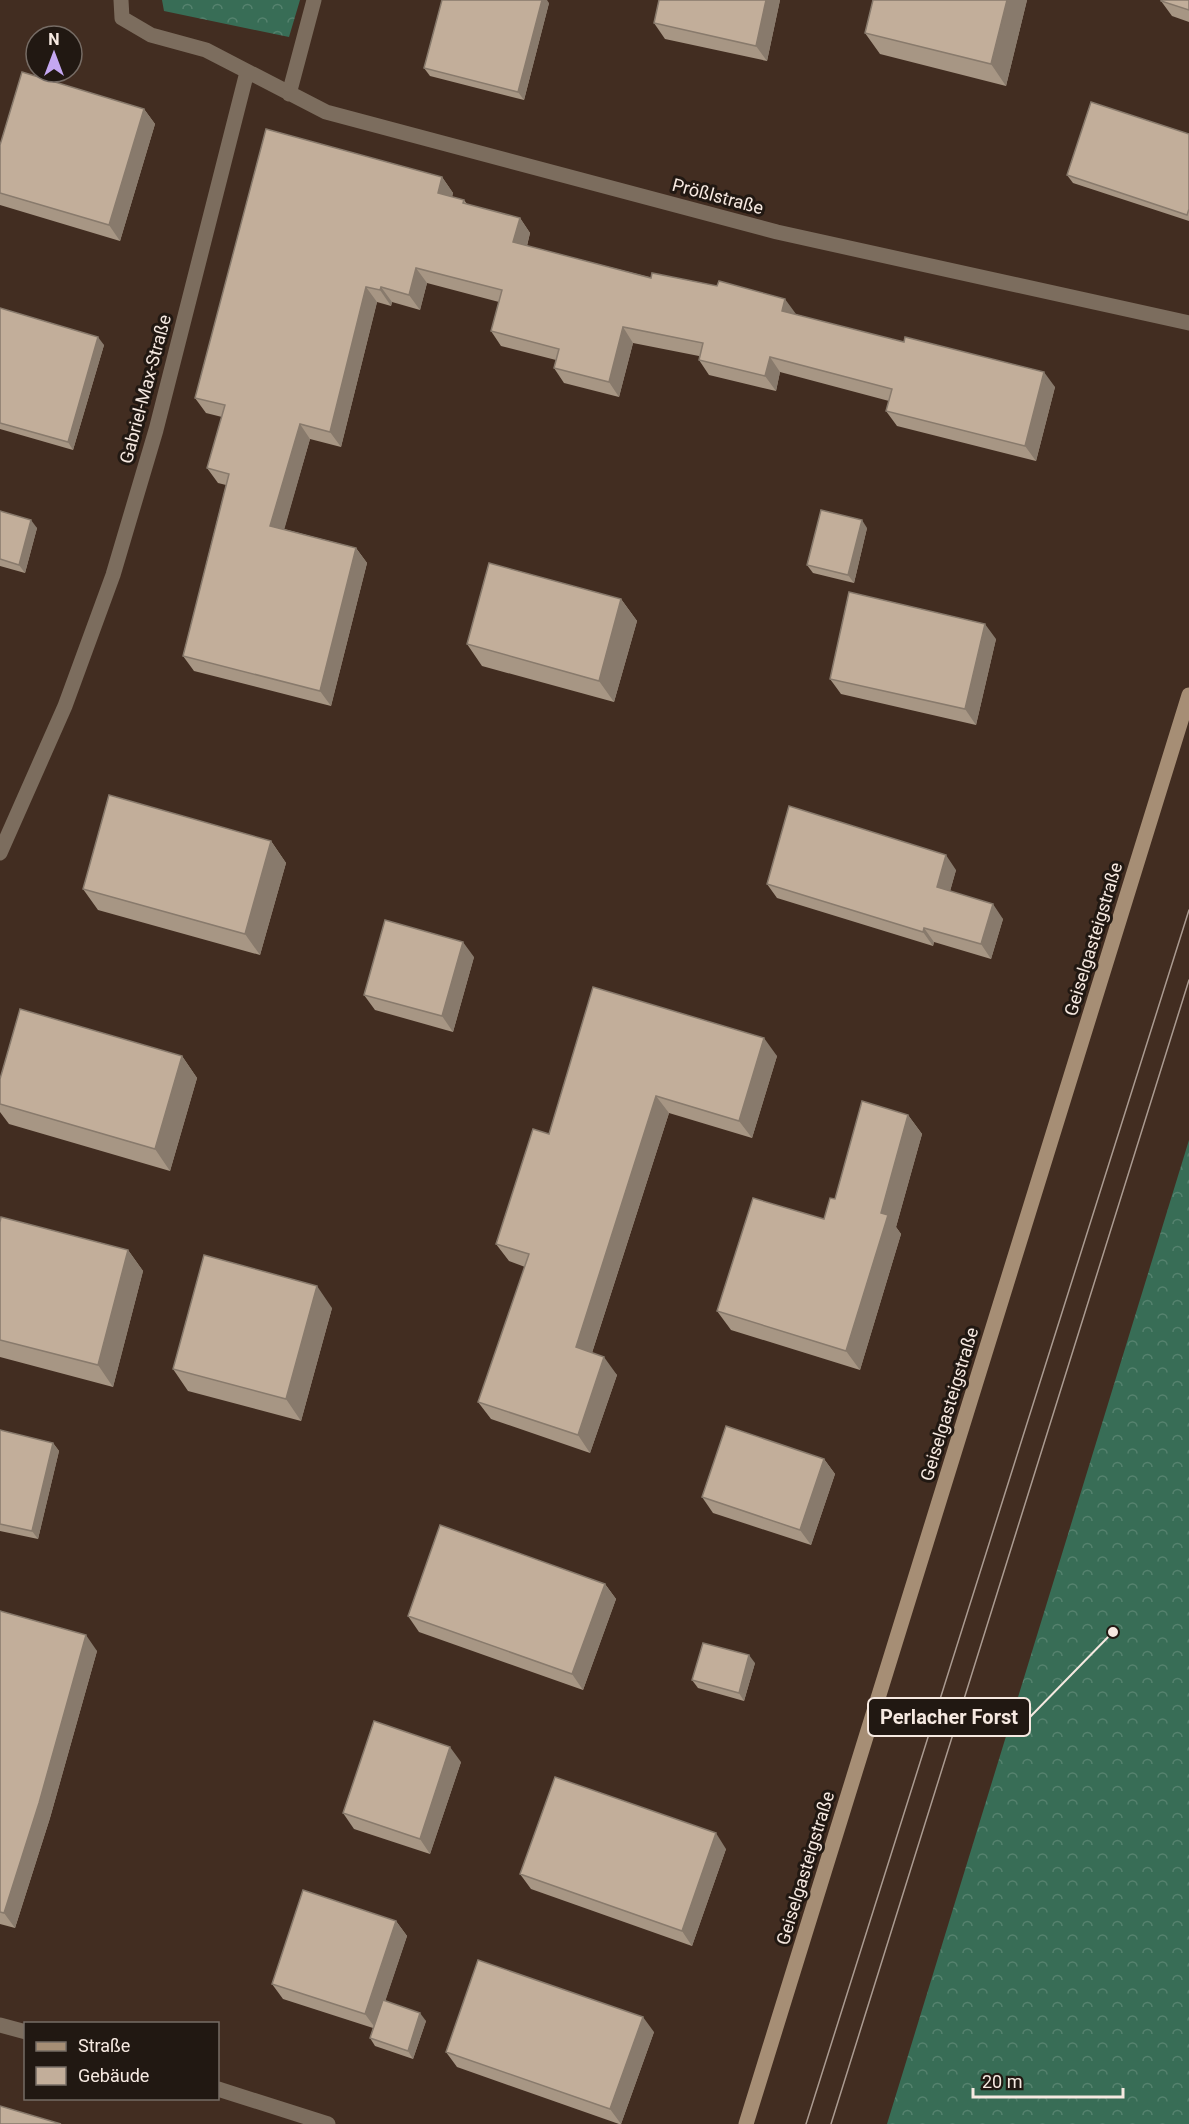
<svg xmlns="http://www.w3.org/2000/svg" width="1189" height="2124" font-family="Roboto,sans-serif">
<style>
.forest{fill:url(#forest-crowns)}
.lines{fill:none;stroke-linecap:round;stroke-linejoin:round}
.street{stroke:#7c6d5e;stroke-width:15}
.secondary{stroke:#a68e75;stroke-width:15}
.tram{stroke:#ab9b91;stroke-width:1.5}
.wall{fill:#a79684}
.shaded-wall{fill:#887a6c}
.building{fill:#c2ae9a;stroke:#887a6c;stroke-width:1.5}
.labels{text-anchor:middle;dominant-baseline:central;stroke-width:6;stroke-linejoin:round;paint-order:stroke}
.street-label{font-size:18px;fill:#f6e9e1;stroke:#211812}
.leader{fill:none;stroke:#f6e9e1;stroke-width:2}
.callout-dot{fill:#f6e9e1;stroke:#211812;stroke-width:2}
.callout{fill:#211812;stroke:#f6e9e1;stroke-width:2}
.callout-label{font-size:20px;text-anchor:middle;font-weight:bold;fill:#f6e9e1}
</style>
<defs>
<pattern id="forest-crowns" width="20" height="18" patternUnits="userSpaceOnUse" patternTransform="scale(1.5)"><rect width="20" height="18" fill="#386d56"/><path d="M2 6a3 3 0 1 1 6 0M12 15a3 3 0 1 1 6 0" fill="none" stroke="#55826e"/></pattern>
</defs>
<rect width="100%" height="100%" fill="#422d21"/>
<!-- forest -->
<path class="forest" d="M 162,0 L 300,0 L 289,37 L 164,11 Z
M 1189,1140 L 1189,2124 L 887,2124 Z"/>
<g class="lines">
<!-- street -->
<path class="street" d="M 121,0 L 122,18 L 151,35 L 206,50 L 326,112 L 777,232 L 1189,323
M 289,94 L 314,0
M 0,853 L 65,706 L 113,575 L 156,430 L 247,72
M 0,2025 L 26,2032
M 218,2089 L 328,2124"/>
<!-- secondary -->
<path class="secondary" d="M 746,2124 L 1189,695"/>
<!-- tram -->
<path class="tram" d="M 806,2124 L 1189,910
M 831,2124 L 1189,980"/>
</g>
<!-- wall -->
<path class="wall" d="M 780,0 L 767,61 L 665,39 L 654,23 Z
M 1027,0 L 1006,86 L 880,54 L 865,33 Z
M 1189,0 L 1189,22 L 1172,16 L 1161,1 Z
M 549,3 L 524,100 L 430,76 L 424,68 Z
M 144,109 L 155,124 L 120,241 L 0,205 L 0,145 Z
M 1189,134 L 1189,221 L 1073,183 L 1067,175 Z
M 442,177 L 453,193 L 452,197 L 464,200 L 467,204 L 520,218 L 530,233 L 527,246 L 795,314 L 1055,387 L 1036,461 L 897,426 L 886,411 L 889,401 L 780,372 L 776,391 L 709,375 L 699,360 L 699,356 L 633,343 L 619,397 L 564,383 L 554,368 L 556,360 L 501,346 L 491,331 L 499,302 L 427,283 L 420,310 L 392,302 L 391,306 L 377,302 L 341,447 L 310,439 L 284,529 L 356,548 L 367,563 L 331,706 L 194,671 L 183,656 L 226,485 L 218,483 L 207,468 L 222,417 L 206,413 L 195,398 Z
M 0,308 L 104,345 L 73,450 L 0,429 Z
M 0,511 L 37,528 L 25,573 L 0,566 Z
M 867,528 L 854,583 L 813,573 L 807,565 Z
M 621,599 L 637,621 L 614,702 L 482,666 L 467,644 Z
M 996,639 L 976,725 L 841,694 L 830,679 Z
M 271,841 L 286,863 L 260,955 L 98,910 L 83,889 Z
M 956,870 L 950,891 L 1003,919 L 991,959 L 934,942 L 933,946 L 777,898 L 767,884 Z
M 474,957 L 453,1032 L 375,1010 L 364,995 Z
M 593,987 L 777,1056 L 752,1138 L 669,1113 L 592,1353 L 617,1375 L 590,1453 L 491,1419 L 478,1402 L 525,1267 L 509,1261 L 496,1244 L 549,1134 Z
M 182,1056 L 197,1078 L 170,1171 L 9,1124 L 0,1112 L 0,1079 Z
M 908,1115 L 922,1134 L 896,1227 L 901,1234 L 860,1370 L 731,1330 L 717,1311 L 824,1219 L 835,1199 Z
M 0,1222 L 128,1250 L 143,1271 L 113,1387 L 0,1357 Z
M 332,1308 L 301,1421 L 188,1391 L 173,1369 Z
M 0,1430 L 53,1443 L 59,1451 L 38,1539 L 0,1531 Z
M 824,1459 L 835,1474 L 811,1545 L 713,1513 L 702,1497 Z
M 605,1584 L 616,1599 L 583,1690 L 419,1632 L 408,1616 Z
M 0,1611 L 97,1651 L 50,1818 L 15,1928 L 0,1924 Z
M 755,1663 L 744,1701 L 698,1688 L 692,1680 Z
M 461,1762 L 430,1854 L 354,1829 L 343,1813 Z
M 726,1849 L 692,1946 L 531,1889 L 520,1874 Z
M 396,1921 L 407,1936 L 385,2001 L 426,2021 L 413,2059 L 375,2046 L 370,2038 L 373,2028 L 283,1999 L 272,1984 Z
M 654,2032 L 621,2124 L 619,2124 L 457,2067 L 446,2052 Z"/>
<!-- shaded-wall -->
<path class="shaded-wall" d="M 542,0 L 547,0 L 549,3 L 524,100 L 518,92 Z
M 766,0 L 780,0 L 767,61 L 756,46 Z
M 1007,0 L 1027,0 L 1006,86 L 991,64 Z
M 144,109 L 155,124 L 120,241 L 109,225 Z
M 442,177 L 453,193 L 449,208 L 438,193 Z
M 520,218 L 530,233 L 524,257 L 513,242 Z
M 416,268 L 427,283 L 420,310 L 409,295 Z
M 366,287 L 377,302 L 341,447 L 330,432 Z
M 381,287 L 392,302 L 391,306 L 380,290 Z
M 785,299 L 796,314 L 782,311 Z
M 623,327 L 633,343 L 619,397 L 609,382 Z
M 98,337 L 104,345 L 73,450 L 68,442 Z
M 770,357 L 780,372 L 776,391 L 765,376 Z
M 1044,372 L 1055,387 L 1036,461 L 1025,446 Z
M 300,424 L 310,439 L 281,541 L 270,526 Z
M 31,520 L 37,528 L 25,573 L 19,565 Z
M 862,520 L 867,528 L 854,583 L 848,575 Z
M 356,548 L 367,563 L 331,706 L 320,691 Z
M 621,599 L 637,621 L 614,702 L 599,681 Z
M 985,624 L 996,639 L 976,725 L 965,709 Z
M 271,841 L 286,863 L 260,955 L 245,934 Z
M 946,855 L 956,870 L 947,902 L 937,887 Z
M 993,904 L 1003,919 L 991,959 L 981,944 Z
M 924,928 L 934,942 L 933,946 L 923,932 Z
M 463,942 L 474,957 L 453,1032 L 442,1016 Z
M 764,1038 L 777,1056 L 752,1138 L 739,1121 Z
M 182,1056 L 197,1078 L 170,1171 L 155,1149 Z
M 656,1096 L 669,1113 L 588,1365 L 576,1347 Z
M 908,1115 L 922,1134 L 896,1227 L 901,1234 L 860,1370 L 846,1351 L 881,1213 Z
M 128,1250 L 143,1271 L 113,1387 L 98,1365 Z
M 317,1286 L 332,1308 L 301,1421 L 286,1399 Z
M 604,1357 L 617,1375 L 590,1453 L 578,1435 Z
M 53,1443 L 59,1451 L 38,1539 L 32,1531 Z
M 824,1459 L 835,1474 L 811,1545 L 800,1530 Z
M 605,1584 L 616,1599 L 583,1690 L 572,1674 Z
M 86,1635 L 97,1651 L 50,1818 L 15,1928 L 4,1913 Z
M 749,1655 L 755,1663 L 744,1701 L 739,1693 Z
M 450,1747 L 461,1762 L 430,1854 L 420,1839 Z
M 716,1833 L 726,1849 L 692,1946 L 682,1931 Z
M 396,1921 L 407,1936 L 376,2029 L 365,2014 Z
M 420,2013 L 426,2021 L 413,2059 L 408,2051 Z
M 643,2017 L 654,2032 L 621,2124 L 610,2109 Z"/>
<!-- building -->
<path class="building" d="M 442,0 L 542,0 L 518,92 L 424,68 Z
M 659,0 L 766,0 L 756,46 L 654,23 Z
M 873,0 L 1007,0 L 991,64 L 865,33 Z
M 1161,0 L 1189,0 L 1189,10 L 1161,1 Z
M 22,72 L 144,109 L 109,225 L 0,193 L 0,145 Z
M 1091,102 L 1189,134 L 1189,209 L 1187,215 L 1067,175 Z
M 266,129 L 442,177 L 438,193 L 464,200 L 463,203 L 520,218 L 513,242 L 651,278 L 652,273 L 717,286 L 719,281 L 785,299 L 782,311 L 904,342 L 905,337 L 1044,372 L 1025,446 L 886,411 L 892,389 L 770,357 L 765,376 L 699,360 L 703,343 L 623,327 L 609,382 L 554,368 L 559,349 L 491,331 L 502,290 L 416,268 L 409,295 L 381,287 L 380,290 L 366,287 L 330,432 L 300,424 L 270,526 L 356,548 L 320,691 L 183,656 L 229,474 L 207,468 L 225,405 L 195,398 Z
M 0,308 L 98,337 L 68,442 L 0,423 Z
M 821,510 L 862,520 L 848,575 L 807,565 Z
M 0,511 L 31,520 L 19,565 L 0,559 Z
M 489,563 L 621,599 L 599,681 L 467,644 Z
M 849,592 L 985,624 L 965,709 L 830,679 Z
M 109,795 L 271,841 L 245,934 L 83,889 Z
M 789,806 L 946,855 L 937,887 L 993,904 L 981,944 L 924,928 L 923,932 L 767,884 Z
M 385,920 L 463,942 L 442,1016 L 364,995 Z
M 593,987 L 764,1038 L 739,1121 L 656,1096 L 576,1347 L 604,1357 L 578,1435 L 478,1402 L 529,1254 L 496,1244 L 533,1129 L 549,1134 Z
M 20,1009 L 182,1056 L 155,1149 L 0,1104 L 0,1079 Z
M 862,1101 L 908,1115 L 881,1213 L 888,1215 L 846,1351 L 717,1311 L 753,1198 L 824,1219 L 830,1198 L 835,1199 Z
M 1,1217 L 128,1250 L 98,1365 L 0,1340 L 0,1222 Z
M 204,1255 L 317,1286 L 286,1399 L 173,1369 Z
M 726,1426 L 824,1459 L 800,1530 L 702,1497 Z
M 0,1430 L 53,1443 L 32,1531 L 0,1524 Z
M 440,1525 L 605,1584 L 572,1674 L 408,1616 Z
M 0,1611 L 86,1635 L 39,1803 L 4,1913 L 0,1912 Z
M 703,1643 L 749,1655 L 739,1693 L 692,1680 Z
M 374,1721 L 450,1747 L 420,1839 L 343,1813 Z
M 555,1777 L 716,1833 L 682,1931 L 520,1874 Z
M 303,1890 L 396,1921 L 365,2014 L 272,1984 Z
M 478,1960 L 643,2017 L 610,2109 L 446,2052 Z
M 383,2000 L 420,2013 L 408,2051 L 370,2038 Z
M 0,2106 L 61,2124 L 0,2124 Z"/>
<g class="labels">
<!-- street labels -->
<g class="street-label">
<text transform="translate(718 196) rotate(15)">Prößlstraße</text>
<text transform="translate(145 389) rotate(-75)">Gabriel-Max-Straße</text>
<text transform="translate(1093 939) rotate(-73)">Geiselgasteigstraße</text>
<text transform="translate(949 1404) rotate(-73)">Geiselgasteigstraße</text>
<text transform="translate(805 1868) rotate(-73)">Geiselgasteigstraße</text>
</g>
</g>
<!-- callouts -->
<path class="leader" d="M1113 1632L1030 1717"/>
<circle class="callout-dot" cx="1113" cy="1632" r="6"/>
<rect class="callout" x="868" y="1698" width="162" height="38" rx="6"/>
<g class="callout-label">
<text x="949" y="1724">Perlacher Forst</text>
</g>
<!-- legend -->
<rect x="24" y="2022" width="195" height="78" fill="#211812" stroke="#766c65" stroke-width="1.5"/>
<rect x="36" y="2042" width="30" height="9" fill="#a68e75" stroke="#766c65" stroke-width="1.5"/>
<text x="78" y="2052" font-size="18" fill="#f6e9e1">Straße</text>
<rect x="36" y="2067" width="30" height="18" fill="#c2ae9a" stroke="#766c65" stroke-width="1.5"/>
<text x="78" y="2082" font-size="18" fill="#f6e9e1">Gebäude</text>
<!-- north arrow -->
<g transform="translate(54 54)"><circle r="28" fill="#211812" stroke="#766c65" stroke-width="1.5"/>
<path d="M0-4.5L10 22L0 15L-10 22Z" fill="#c4a7f1"/>
<text y="-9" font-size="16" font-weight="bold" text-anchor="middle" fill="#f6e9e1">N</text>
</g>
<!-- scale -->
<path d="M973 2088v9h150v-9" fill="none" stroke="#f6e9e1" stroke-width="3"/>
<text x="982" y="2088" font-size="18" fill="#f6e9e1" stroke="#211812" stroke-width="4.5" paint-order="stroke">20 m</text>
</svg>
